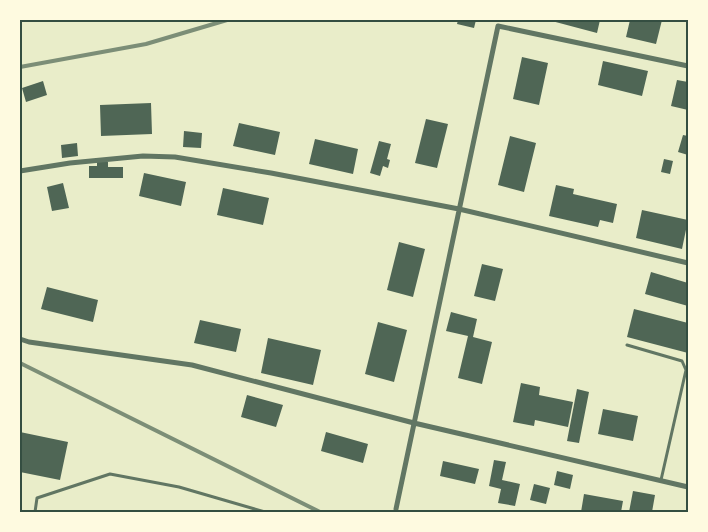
<svg xmlns="http://www.w3.org/2000/svg" width="708" height="532" font-family="Roboto,sans-serif">
<style>
.building{fill:#4f6655}
.lines{fill:none;stroke-linecap:round;stroke-linejoin:round}
.service{stroke:#617663;stroke-width:3}
.minor{stroke:#617663;stroke-width:5}
.rail{stroke:#7c8e77;stroke-width:4}
.neatline{fill:none;stroke:#344e41;stroke-width:2}
</style>
<rect width="100%" height="100%" fill="#e9edc9"/>
<!-- building -->
<path class="building" d="M 458,20 L 476,20 L 474,28 L 457,24 Z
M 548,20 L 600,20 L 597,33 Z
M 630,20 L 662,20 L 656,44 L 626,37 Z
M 522,57 L 548,63 L 539,105 L 513,99 Z
M 603,61 L 648,71 L 642,96 L 598,85 Z
M 677,80 L 688,82 L 688,110 L 671,106 Z
M 43,81 L 47,95 L 26,102 L 22,88 Z
M 151,103 L 152,134 L 101,136 L 100,105 Z
M 426,119 L 448,124 L 437,168 L 415,163 Z
M 239,123 L 280,132 L 275,155 L 233,146 Z
M 184,131 L 202,133 L 201,148 L 183,147 Z
M 683,135 L 688,136 L 688,155 L 678,152 Z
M 510,136 L 536,143 L 524,192 L 498,185 Z
M 315,139 L 358,149 L 353,174 L 309,164 Z
M 379,141 L 391,144 L 387,159 L 390,160 L 388,168 L 383,166 L 380,176 L 370,173 Z
M 77,143 L 78,156 L 62,158 L 61,145 Z
M 664,159 L 673,161 L 670,174 L 661,172 Z
M 97,162 L 108,162 L 108,167 L 123,167 L 123,178 L 89,178 L 89,166 L 97,166 Z
M 144,173 L 186,182 L 181,206 L 139,196 Z
M 63,183 L 69,208 L 52,211 L 47,187 Z
M 556,185 L 574,189 L 573,194 L 617,204 L 613,223 L 600,220 L 598,227 L 549,216 Z
M 223,188 L 269,198 L 263,225 L 217,215 Z
M 642,210 L 688,220 L 682,249 L 636,238 Z
M 399,242 L 425,249 L 413,297 L 387,290 Z
M 482,264 L 503,269 L 495,301 L 474,296 Z
M 651,272 L 688,283 L 688,306 L 645,294 Z
M 47,287 L 98,300 L 93,322 L 41,309 Z
M 634,309 L 688,323 L 688,353 L 627,337 Z
M 451,312 L 477,319 L 473,337 L 492,342 L 482,384 L 458,378 L 468,336 L 446,331 Z
M 200,320 L 241,329 L 236,352 L 194,343 Z
M 378,322 L 407,330 L 394,382 L 365,374 Z
M 268,338 L 321,350 L 313,385 L 261,373 Z
M 521,383 L 540,387 L 539,395 L 573,402 L 568,427 L 535,420 L 534,426 L 513,422 Z
M 577,389 L 589,392 L 579,443 L 567,441 Z
M 247,395 L 283,405 L 276,427 L 241,417 Z
M 603,409 L 638,416 L 633,441 L 598,434 Z
M 20,432 L 68,442 L 60,480 L 20,472 Z
M 326,432 L 368,444 L 363,463 L 321,451 Z
M 494,460 L 506,462 L 502,480 L 520,484 L 515,506 L 498,503 L 501,489 L 489,486 Z
M 443,461 L 479,469 L 475,484 L 440,476 Z
M 557,471 L 573,475 L 570,489 L 554,485 Z
M 534,484 L 550,488 L 546,504 L 530,500 Z
M 633,491 L 655,495 L 652,512 L 629,512 Z
M 584,494 L 623,501 L 621,512 L 581,512 Z"/>
<g class="lines">
<!-- service -->
<path class="service" d="M 627,345 L 682,361 L 686,370
M 661,480 L 686,370 L 688,371
M 35,512 L 37,498 L 110,474 L 179,487 L 265,512"/>
<!-- minor -->
<path class="minor" d="M 20,171 L 70,163 L 143,156 L 175,157 L 271,173 L 459,209 L 688,263
M 20,339 L 29,342 L 192,365 L 414,423 L 688,487
M 396,509 L 498,26 L 688,66"/>
<!-- rail -->
<path class="rail" d="M 20,67 L 146,44 L 227,20
M 20,363 L 320,512"/>
</g>
<!-- border -->
<rect width="708" height="532" fill="none" stroke="#fefae0" stroke-width="42"/>
<rect x="21" y="21" width="666" height="490" class="neatline"/>
</svg>
